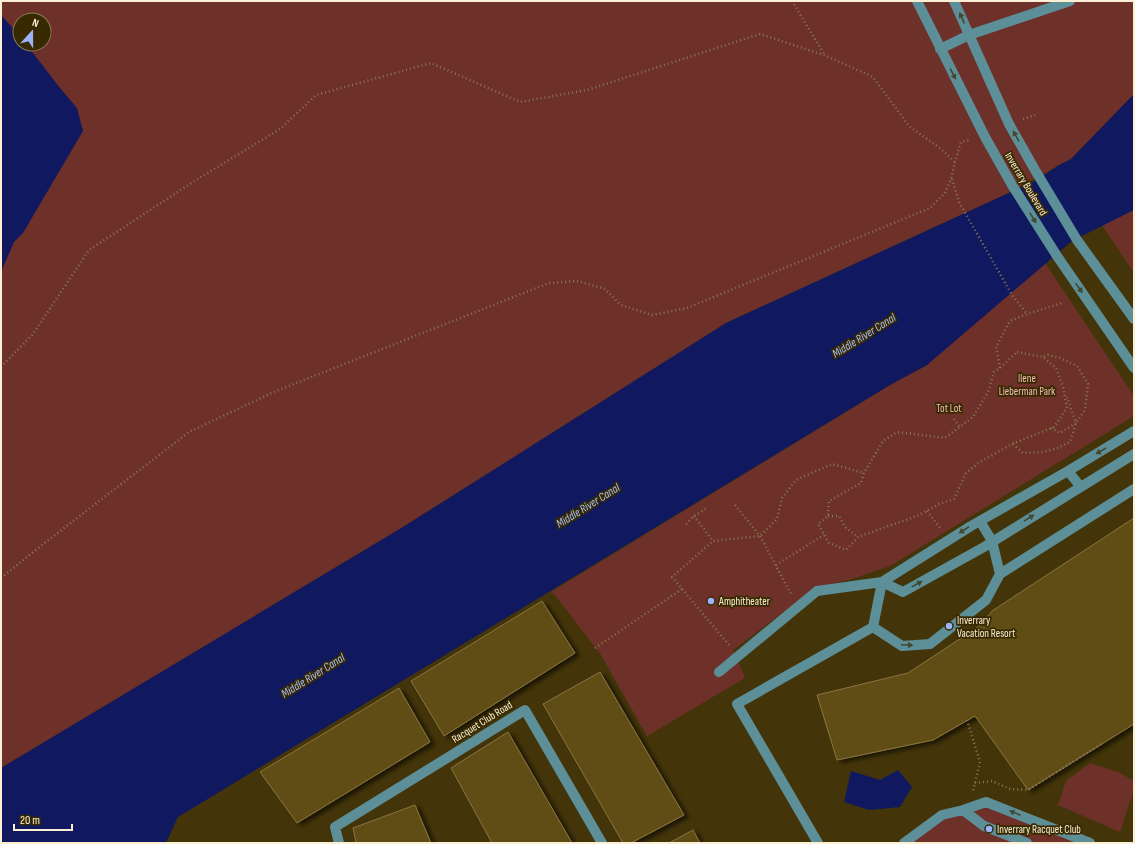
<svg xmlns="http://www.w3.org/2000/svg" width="1135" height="844" font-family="'Sofia Sans Condensed',sans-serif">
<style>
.green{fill:#6e3129;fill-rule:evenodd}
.water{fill:#10185f}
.building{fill:#614e15;stroke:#89753f;filter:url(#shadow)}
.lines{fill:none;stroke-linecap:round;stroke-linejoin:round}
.path{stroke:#867953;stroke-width:2.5;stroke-dasharray:1 3;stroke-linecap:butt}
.minor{stroke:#5c8f98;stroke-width:10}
.oneway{fill:#43482e}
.poi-dot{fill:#9cb4fd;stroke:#382a00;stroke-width:1.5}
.labels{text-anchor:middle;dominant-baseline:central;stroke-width:3.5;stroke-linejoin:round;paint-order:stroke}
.street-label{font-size:11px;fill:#fbf0d4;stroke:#382a00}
.park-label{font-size:11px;fill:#f3bfb5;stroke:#382a00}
.poi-label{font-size:11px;fill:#fbf0d4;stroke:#382a00;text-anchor:start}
.water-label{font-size:12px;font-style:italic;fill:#a9bffe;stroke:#382a00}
</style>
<defs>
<filter id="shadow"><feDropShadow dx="4.5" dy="2.5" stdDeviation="2" flood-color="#0009"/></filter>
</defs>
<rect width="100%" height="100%" fill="#433509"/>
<!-- green -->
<path class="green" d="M 1,1 L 1134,1 L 1134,94 L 1071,159 L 1004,195 L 726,323 L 403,527 L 1,768 ZM 20,20 L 44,20 L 44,44 L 20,44 Z
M 1134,208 L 1134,273 L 1102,225 Z
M 1041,257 L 1134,396 L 1134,416 L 890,566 L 849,580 L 813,588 L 796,603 L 733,650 L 745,678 L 647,736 L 601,655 L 555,595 L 551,592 L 890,385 L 927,365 Z
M 1090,763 L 1118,772 L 1134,781 L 1134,790 L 1120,832 L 1058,805 L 1066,781 Z
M 986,802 L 1090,843 L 904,843 L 942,815 Z"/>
<!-- water -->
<path class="water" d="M 1,15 L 20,36 L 20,44 L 26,44 L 60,88 L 77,108 L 83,131 L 23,233 L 14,242 L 1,272 Z
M 1134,94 L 1134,210 L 1072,241 L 927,365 L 890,385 L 178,817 L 166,843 L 1,843 L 1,768 L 403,527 L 726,323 L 1037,180 L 1059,165 L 1071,159 Z
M 898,770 L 912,787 L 900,807 L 869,810 L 844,802 L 851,771 L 880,780 Z"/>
<!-- building -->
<path class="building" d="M 1134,518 L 1134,724 L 1028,790 L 975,716 L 933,740 L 837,760 L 817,695 L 908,673 L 981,625 L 992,611 Z
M 542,601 L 575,653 L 444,736 L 411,681 Z
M 600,672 L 684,815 L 631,843 L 623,843 L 543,704 Z
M 399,688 L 430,742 L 297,823 L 260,772 Z
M 508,732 L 572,843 L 492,843 L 451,768 Z
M 415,805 L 431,843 L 356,843 L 353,828 Z
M 693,830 L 700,843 L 669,843 Z"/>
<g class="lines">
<!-- path -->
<path class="path" d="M 792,1 L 824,54
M 1023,119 L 1035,115
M 952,179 L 959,202 L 1012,295 L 1027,314
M 1017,352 L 1043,357 L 1056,368 L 1063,387 L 1067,408 L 1054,427 L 1012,444 L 980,462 L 966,473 L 954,499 L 939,504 L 917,516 L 858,537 L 846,550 L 829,543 L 818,524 L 828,516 L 829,501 L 861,483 L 864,473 L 883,441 L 897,432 L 945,438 L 973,417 L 988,392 L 994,372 L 1000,368 Z
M 1,367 L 33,334 L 89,250 L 196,180 L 280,129 L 316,95 L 431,63 L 520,102 L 587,90 L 760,34 L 824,55 L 873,77 L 909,126 L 941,149 L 955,162
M 1000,368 L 996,347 L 1010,321 L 1027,314 L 1062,303
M 954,419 L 960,427
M 1051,428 L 1060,433 L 1076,423 L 1067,397
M 1013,444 L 1023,453 L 1043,452 L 1058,448 L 1070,442 L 1073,433 L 1076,423 L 1085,410 L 1088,384 L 1077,366 L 1060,358 L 1048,355 L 1043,357
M 735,505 L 760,536 L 791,594
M 927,511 L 941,529
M 694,516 L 713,541
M 828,516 L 839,516 L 845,527 L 858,537
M 686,524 L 694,516 L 707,508
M 776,565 L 824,535
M 1,578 L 42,545 L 189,432 L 276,391 L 549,283 L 578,281 L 605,289 L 621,305 L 652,315 L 687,308 L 930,208 L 945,193 L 951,179 L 955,162 L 961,142 L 971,140
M 729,645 L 672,577 L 713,541 L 760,536 L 777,519 L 782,498 L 796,480 L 832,464 L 864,473
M 595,648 L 682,589
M 967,720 L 980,762 L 973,791
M 975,783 L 992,781 L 1010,789 L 1028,790 L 1103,743"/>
<!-- minor -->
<path class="minor" d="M 917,1 L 985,137 L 1012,185 L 1057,256 L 1134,368
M 954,1 L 1009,124 L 1035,170 L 1077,240 L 1134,319
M 940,49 L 969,35 L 1070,1
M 1068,471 L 1080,486
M 1000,574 L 1134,489
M 882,582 L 903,592 L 984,547 L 1134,454
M 873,627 L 902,646 L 930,644 L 986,600 L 1000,574 L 992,541 L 980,521
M 719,672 L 817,591 L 882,582 L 971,526 L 1068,471 L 1134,431
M 963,810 L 984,826 L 1027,843
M 339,843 L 335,827 L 525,710 L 602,843
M 818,843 L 737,704 L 873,627 L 882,582
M 904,843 L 942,815 L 963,810 L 986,802 L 1090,843"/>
</g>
<!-- one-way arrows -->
<defs><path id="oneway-solid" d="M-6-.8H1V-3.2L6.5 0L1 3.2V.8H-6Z"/></defs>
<g class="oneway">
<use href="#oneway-solid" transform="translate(962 18) rotate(-114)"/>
<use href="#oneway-solid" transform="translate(953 74) rotate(63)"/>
<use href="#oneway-solid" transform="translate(1016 136) rotate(-119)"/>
<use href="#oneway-solid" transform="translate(1033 218) rotate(58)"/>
<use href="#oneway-solid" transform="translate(1079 288) rotate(55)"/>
<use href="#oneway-solid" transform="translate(1101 451) rotate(149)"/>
<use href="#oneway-solid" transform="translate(1029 518) rotate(-32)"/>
<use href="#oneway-solid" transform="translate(964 530) rotate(147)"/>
<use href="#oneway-solid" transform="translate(917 584) rotate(-29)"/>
<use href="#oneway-solid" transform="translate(907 645) rotate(2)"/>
<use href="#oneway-solid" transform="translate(1015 813) rotate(-158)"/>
</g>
<!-- markers -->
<g class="poi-dot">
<circle cx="711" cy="601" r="4"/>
<circle cx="949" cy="626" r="4"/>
<circle cx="989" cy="829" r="4"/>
</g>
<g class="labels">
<!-- street labels -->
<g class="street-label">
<text transform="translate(1026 184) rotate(59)">Inverrary Boulevard</text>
<text transform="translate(482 722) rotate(-32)">Racquet Club Road</text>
</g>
<!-- park labels -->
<g class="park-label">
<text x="1027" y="378">Ilene<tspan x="1027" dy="13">Lieberman Park</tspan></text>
<text x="949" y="408">Tot Lot</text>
</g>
<!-- poi labels -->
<g class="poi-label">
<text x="719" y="601">Amphitheater</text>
<text x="957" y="620">Inverrary<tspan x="957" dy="13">Vacation Resort</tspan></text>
<text x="997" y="829">Inverrary Racquet Club</text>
</g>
<!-- water labels -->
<g class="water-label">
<text transform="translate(864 336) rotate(-32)">Middle River Canal</text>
<text transform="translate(588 506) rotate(-32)">Middle River Canal</text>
<text transform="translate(313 676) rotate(-32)">Middle River Canal</text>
</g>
</g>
<!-- border -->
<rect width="1135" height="844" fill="none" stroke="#fbf0d4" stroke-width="4"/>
<!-- north arrow -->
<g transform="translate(32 32) rotate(21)"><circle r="19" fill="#382a00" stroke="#867955"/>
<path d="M0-3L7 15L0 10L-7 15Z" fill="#9cb4fd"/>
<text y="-6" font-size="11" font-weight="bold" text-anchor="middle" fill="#fbf0d4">N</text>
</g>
<!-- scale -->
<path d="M14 824v6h58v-6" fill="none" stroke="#fbf0d4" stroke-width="2"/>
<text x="20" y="824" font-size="12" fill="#fbf0d4" stroke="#382a00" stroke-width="3" paint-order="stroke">20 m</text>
</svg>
